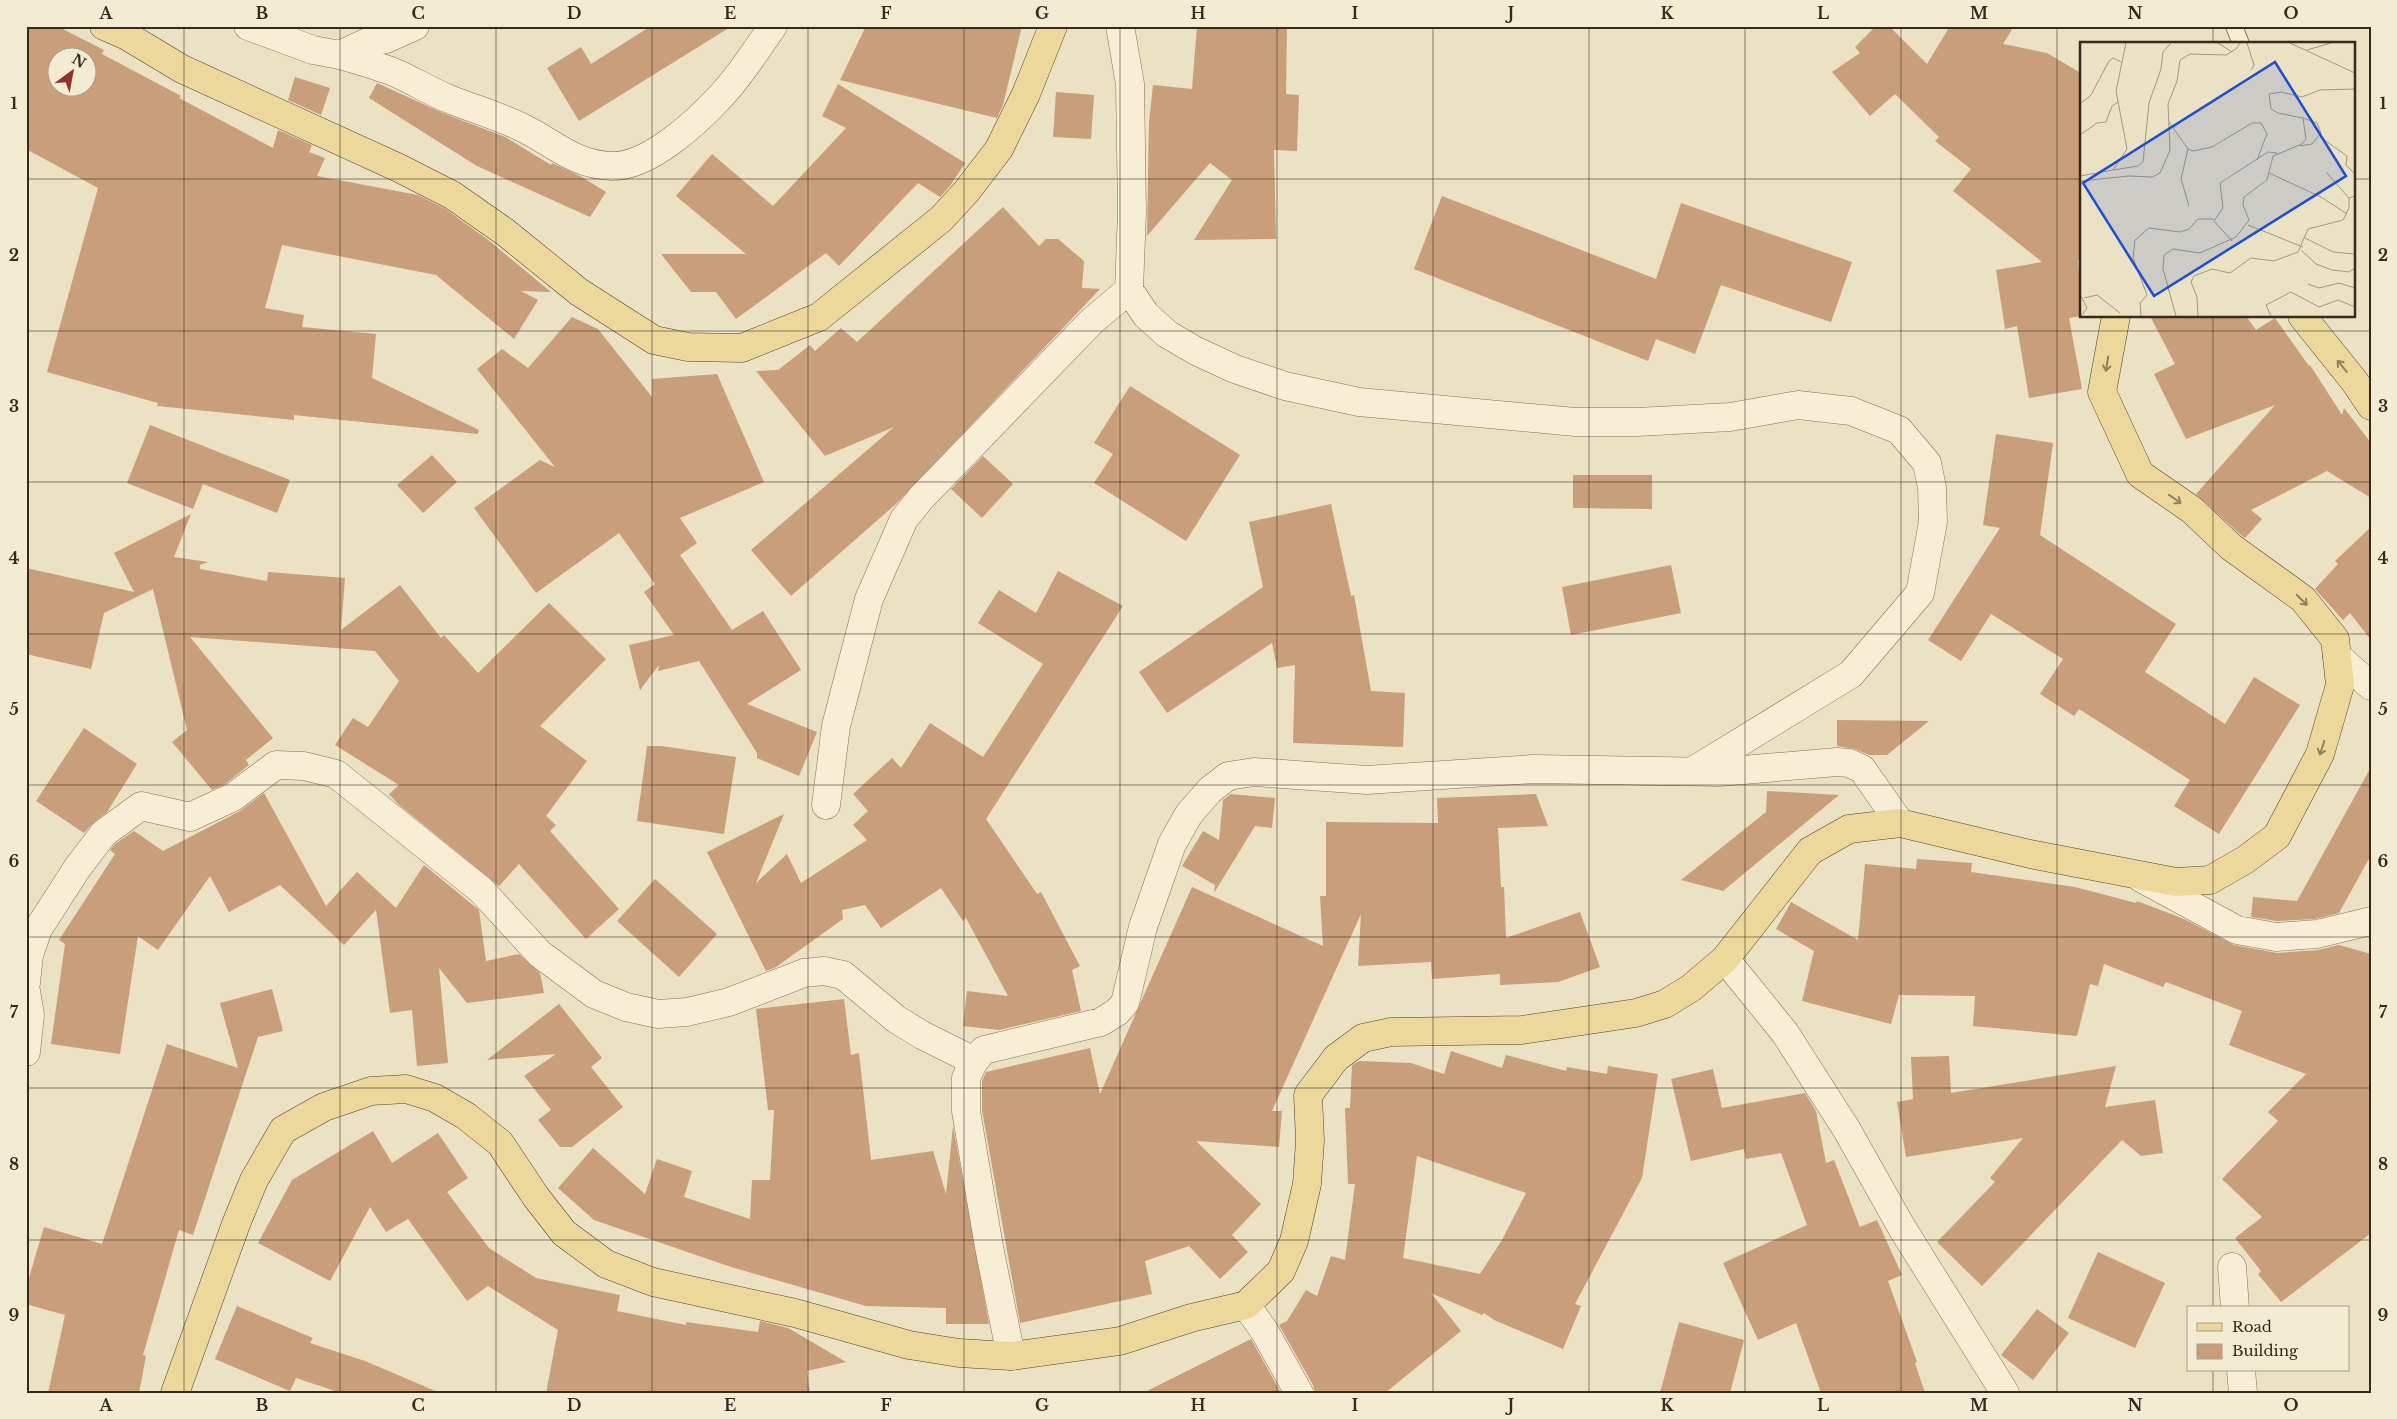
<svg xmlns="http://www.w3.org/2000/svg" width="2397" height="1419" font-family="'Libre Baskerville',serif">
<style>
.building{fill:#c89e7b;fill-rule:evenodd}
.lines{fill:none;stroke-linecap:round;stroke-linejoin:round}
.lane-casing{stroke:#85735b;stroke-width:18}
.street-casing{stroke:#85735b;stroke-width:29}
.primary-casing{stroke:#52412f;stroke-width:29}
.lane{stroke:#f7eed5;stroke-width:16}
.street{stroke:#f7eed5;stroke-width:28}
.primary{stroke:#edd89c;stroke-width:28}
.oneway{stroke:#91815d}
.grid{fill:none;stroke:#352a1e;stroke-width:1;stroke-opacity:0.55}
.inset-road{fill:none;stroke:#a29881;stroke-width:1}
.view{fill:#1d4ed8;fill-opacity:0.15;stroke:#1d4ed8;stroke-width:2.5}
.inset-edge{fill:none;stroke:#352a1e;stroke-width:2.5}
.neatline{fill:none;stroke:#352a1e;stroke-width:2}
.grid-label{font-size:16px;text-anchor:middle;font-weight:bold;fill:#352a1e}
</style>
<rect width="100%" height="100%" fill="#ebe1c3"/>
<!-- building -->
<path class="building" d="M 26,26 L 57,26 L 104,50 L 102,54 L 181,96 L 179,98 L 273,148 L 278,130 L 312,145 L 309,152 L 325,158 L 317,176 L 418,195 L 444,208 L 487,239 L 551,292 L 521,291 L 538,300 L 514,339 L 436,275 L 282,245 L 265,308 L 304,315 L 302,327 L 376,334 L 372,378 L 479,430 L 478,434 L 294,415 L 294,420 L 157,406 L 158,403 L 47,372 L 98,188 L 26,149 ZM 58,58 L 88,58 L 88,88 L 58,88 Z
M 651,26 L 732,26 L 579,121 L 547,68 L 581,47 L 591,64 Z
M 866,26 L 1022,26 L 1003,105 L 997,118 L 840,80 Z
M 1197,26 L 1287,26 L 1286,94 L 1299,95 L 1297,151 L 1274,150 L 1276,239 L 1194,240 L 1232,180 L 1210,163 L 1147,236 L 1149,122 L 1153,85 L 1192,89 Z
M 1876,26 L 1889,26 L 1927,64 L 1950,26 L 2014,26 L 2003,44 L 2047,53 L 2081,73 L 2081,256 L 2078,261 L 2081,281 L 2081,316 L 2069,318 L 2082,389 L 2029,398 L 2017,326 L 2005,329 L 1996,270 L 2042,262 L 1953,191 L 1971,169 L 1935,141 L 1939,137 L 1895,94 L 1870,116 L 1832,72 L 1860,53 L 1855,47 Z
M 295,77 L 330,88 L 321,115 L 288,100 Z
M 377,83 L 443,113 L 505,137 L 551,165 L 552,163 L 580,176 L 606,192 L 590,217 L 477,166 L 369,98 Z
M 838,84 L 965,163 L 950,186 L 940,197 L 918,183 L 839,266 L 826,253 L 736,319 L 716,292 L 691,292 L 661,254 L 746,254 L 676,196 L 712,154 L 773,206 L 846,128 L 822,116 Z
M 1056,92 L 1094,95 L 1091,139 L 1053,137 Z
M 1442,196 L 1656,279 L 1681,203 L 1852,262 L 1831,322 L 1721,285 L 1695,354 L 1656,339 L 1648,361 L 1414,269 Z
M 1003,207 L 1039,246 L 1046,239 L 1058,239 L 1084,261 L 1082,288 L 1100,289 L 897,503 L 791,596 L 751,550 L 894,427 L 825,456 L 756,371 L 778,370 L 810,345 L 815,351 L 841,328 L 857,342 Z
M 2150,316 L 2246,316 L 2256,330 L 2275,318 L 2309,366 L 2310,365 L 2342,415 L 2344,408 L 2371,443 L 2371,498 L 2327,471 L 2251,510 L 2262,519 L 2245,538 L 2241,535 L 2196,494 L 2275,405 L 2186,439 L 2154,374 L 2175,364 Z
M 572,317 L 598,329 L 652,397 L 652,379 L 717,374 L 764,482 L 680,518 L 697,543 L 680,555 L 732,630 L 763,611 L 801,670 L 747,704 L 817,732 L 799,776 L 757,758 L 757,753 L 699,661 L 658,671 L 659,665 L 640,690 L 629,645 L 674,635 L 644,592 L 655,584 L 619,533 L 536,593 L 474,508 L 540,460 L 555,467 L 477,369 L 502,349 L 528,368 Z
M 1130,386 L 1240,455 L 1186,541 L 1094,483 L 1113,454 L 1094,443 Z
M 150,425 L 290,480 L 277,513 L 203,484 L 193,509 L 127,483 Z
M 1996,434 L 2053,443 L 2040,535 L 2176,624 L 2145,672 L 2225,724 L 2254,677 L 2300,705 L 2219,834 L 2174,806 L 2190,780 L 2079,709 L 2074,716 L 2040,694 L 2063,659 L 1991,614 L 1961,661 L 1928,640 L 2000,528 L 1983,525 Z
M 432,455 L 457,482 L 423,513 L 397,485 Z
M 983,456 L 1013,484 L 982,518 L 951,489 Z
M 1573,475 L 1652,475 L 1652,509 L 1573,508 Z
M 1331,504 L 1351,596 L 1354,595 L 1371,691 L 1405,693 L 1403,747 L 1293,743 L 1295,665 L 1277,668 L 1272,643 L 1167,713 L 1139,672 L 1263,587 L 1249,522 Z
M 191,514 L 174,557 L 208,562 L 200,565 L 200,569 L 267,581 L 268,572 L 345,578 L 341,630 L 400,585 L 441,638 L 444,635 L 478,673 L 549,603 L 606,659 L 540,726 L 587,761 L 546,816 L 556,825 L 550,831 L 619,909 L 586,939 L 519,864 L 499,886 L 398,804 L 389,794 L 399,785 L 335,745 L 353,718 L 368,727 L 399,681 L 375,651 L 190,637 L 273,738 L 246,760 L 249,765 L 225,784 L 212,790 L 172,742 L 187,730 L 153,589 L 104,613 L 91,669 L 26,654 L 26,568 L 134,592 L 114,553 Z
M 2371,527 L 2371,640 L 2350,613 L 2343,620 L 2315,589 L 2338,564 L 2335,561 Z
M 1671,565 L 1681,613 L 1571,635 L 1562,587 Z
M 1058,571 L 1123,606 L 986,819 L 1037,894 L 1041,892 L 1080,966 L 1072,970 L 1081,1011 L 999,1030 L 963,1026 L 967,991 L 1008,996 L 966,918 L 963,921 L 941,888 L 881,928 L 865,905 L 842,910 L 843,919 L 776,967 L 766,971 L 707,852 L 784,814 L 756,883 L 787,854 L 801,883 L 867,840 L 853,825 L 868,811 L 853,794 L 892,758 L 901,768 L 930,723 L 983,757 L 1043,664 L 978,623 L 999,590 L 1036,613 Z
M 1837,720 L 1929,721 L 1887,755 L 1869,755 L 1855,749 L 1837,746 Z
M 84,728 L 137,764 L 107,812 L 95,821 L 84,833 L 36,801 Z
M 647,746 L 661,746 L 736,757 L 724,834 L 637,821 Z
M 2371,767 L 2371,855 L 2339,913 L 2315,919 L 2277,921 L 2251,917 L 2253,897 L 2297,901 Z
M 1767,791 L 1839,795 L 1723,891 L 1681,880 L 1766,812 Z
M 264,793 L 326,906 L 357,872 L 396,908 L 424,865 L 479,910 L 486,961 L 519,954 L 540,973 L 544,993 L 467,1003 L 439,968 L 448,1063 L 417,1066 L 412,1010 L 390,1013 L 376,910 L 344,945 L 280,885 L 229,912 L 210,876 L 158,950 L 138,936 L 120,1054 L 51,1044 L 65,944 L 59,940 L 115,854 L 110,850 L 115,844 L 134,831 L 163,851 L 240,811 Z
M 1231,794 L 1275,798 L 1272,828 L 1255,826 L 1214,893 L 1215,885 L 1182,866 L 1203,831 L 1219,840 L 1223,800 Z
M 1536,794 L 1548,826 L 1498,828 L 1501,887 L 1504,887 L 1506,938 L 1580,912 L 1600,967 L 1558,982 L 1500,985 L 1500,974 L 1432,979 L 1431,962 L 1358,966 L 1361,914 L 1272,1111 L 1282,1111 L 1279,1147 L 1196,1141 L 1261,1204 L 1232,1235 L 1248,1252 L 1220,1279 L 1189,1246 L 1145,1261 L 1152,1294 L 1020,1323 L 982,1110 L 982,1081 L 986,1072 L 1090,1048 L 1100,1094 L 1192,887 L 1323,946 L 1320,896 L 1326,896 L 1326,822 L 1438,823 L 1437,798 Z
M 1917,859 L 1972,863 L 1971,872 L 2075,887 L 2136,903 L 2137,901 L 2184,919 L 2234,945 L 2277,953 L 2318,950 L 2339,945 L 2371,954 L 2371,1233 L 2281,1302 L 2258,1274 L 2261,1271 L 2235,1238 L 2262,1217 L 2222,1179 L 2278,1121 L 2268,1112 L 2306,1074 L 2229,1045 L 2242,1011 L 2166,982 L 2163,987 L 2104,964 L 2098,986 L 2090,984 L 2077,1036 L 1973,1026 L 1975,996 L 1899,995 L 1891,1024 L 1802,1001 L 1814,951 L 1776,929 L 1791,902 L 1858,940 L 1865,864 L 1916,869 Z
M 655,879 L 717,934 L 679,977 L 617,921 Z
M 272,989 L 283,1031 L 258,1037 L 193,1235 L 179,1230 L 143,1355 L 146,1356 L 139,1393 L 48,1393 L 65,1315 L 26,1304 L 26,1288 L 44,1227 L 102,1244 L 167,1044 L 238,1068 L 220,1003 Z
M 844,999 L 851,1055 L 859,1053 L 871,1160 L 933,1151 L 946,1194 L 953,1126 L 989,1324 L 946,1324 L 946,1308 L 866,1306 L 731,1267 L 594,1220 L 558,1188 L 593,1148 L 645,1194 L 657,1159 L 692,1171 L 684,1197 L 750,1219 L 752,1180 L 770,1180 L 774,1110 L 768,1110 L 756,1009 Z
M 559,1004 L 602,1058 L 591,1067 L 623,1107 L 572,1147 L 560,1147 L 538,1120 L 551,1110 L 524,1076 L 556,1054 L 487,1060 Z
M 1451,1051 L 1502,1068 L 1506,1055 L 1566,1071 L 1567,1067 L 1607,1074 L 1608,1066 L 1658,1074 L 1642,1178 L 1575,1304 L 1581,1306 L 1563,1349 L 1494,1320 L 1484,1313 L 1482,1315 L 1431,1293 L 1461,1331 L 1385,1393 L 1315,1393 L 1313,1385 L 1279,1325 L 1287,1321 L 1306,1290 L 1317,1296 L 1331,1256 L 1345,1260 L 1355,1184 L 1348,1184 L 1345,1108 L 1350,1108 L 1352,1065 L 1359,1061 L 1411,1063 L 1444,1074 ZM 1417,1156 L 1526,1193 L 1502,1240 L 1480,1274 L 1403,1258 Z
M 1949,1056 L 1951,1093 L 2116,1066 L 2105,1107 L 2155,1100 L 2163,1153 L 2141,1156 L 2122,1140 L 1982,1286 L 1937,1242 L 1995,1182 L 1990,1178 L 2023,1138 L 1906,1157 L 1897,1102 L 1913,1099 L 1911,1057 Z
M 1713,1069 L 1722,1108 L 1805,1093 L 1816,1111 L 1826,1163 L 1834,1160 L 1860,1227 L 1877,1220 L 1902,1275 L 1888,1281 L 1917,1362 L 1915,1363 L 1925,1393 L 1821,1393 L 1796,1323 L 1758,1340 L 1723,1263 L 1807,1225 L 1781,1153 L 1746,1159 L 1744,1149 L 1691,1161 L 1671,1079 Z
M 373,1131 L 392,1163 L 438,1133 L 468,1178 L 447,1192 L 489,1248 L 536,1278 L 620,1295 L 617,1311 L 686,1325 L 686,1322 L 758,1332 L 760,1321 L 788,1328 L 846,1362 L 807,1371 L 810,1393 L 546,1393 L 558,1330 L 488,1286 L 467,1301 L 408,1219 L 386,1232 L 370,1207 L 330,1281 L 258,1243 L 292,1180 Z
M 2098,1252 L 2165,1283 L 2135,1348 L 2068,1318 Z
M 237,1306 L 313,1338 L 310,1343 L 365,1361 L 440,1393 L 341,1393 L 296,1378 L 290,1391 L 215,1359 Z
M 2037,1309 L 2069,1333 L 2033,1380 L 2001,1355 Z
M 1679,1322 L 1744,1340 L 1730,1393 L 1660,1393 Z
M 1251,1339 L 1281,1393 L 1143,1393 Z"/>
<g class="lines">
<!-- lane casing -->
<g class="lane-casing">
<path id="lane" d="M 2234,26 L 2241,44"/>
</g>
<!-- street casing -->
<g class="street-casing">
<path id="street" d="M 248,26 L 313,50 L 340,55 L 370,41 L 386,39 L 415,26
M 1120,26 L 1130,84 L 1132,211 L 1129,290 L 1146,315 L 1167,334 L 1196,351 L 1235,369 L 1285,386 L 1359,402 L 1575,422 L 1637,422 L 1730,417 L 1798,405 L 1851,411 L 1899,430 L 1927,463 L 1932,488 L 1933,522 L 1920,593 L 1851,674 L 1693,771
M 340,55 C 357,60 375,65 391,71 C 411,79 429,91 449,99 C 474,109 499,116 523,128 C 554,143 574,165 612,166 C 649,167 698,121 721,96 C 741,75 757,49 773,26
M 2337,656 L 2371,686
M 826,805 L 836,726 L 869,599 L 904,519 L 921,498 L 1092,321 L 1129,290
M 2141,878 L 2237,930 L 2276,937 L 2317,934 L 2371,921
M 1725,959 L 1785,1033 L 1847,1130 L 1902,1228 L 2005,1393
M 26,983 L 29,955 L 38,929 L 78,867 L 104,833 L 141,806 L 190,817 L 233,797 L 276,765 L 304,766 L 336,774 L 481,890 L 540,954 L 594,994 L 626,1007 L 658,1014 L 687,1012 L 729,1002 L 804,973 L 824,971 L 843,975 L 896,1019 L 922,1035 L 974,1061
M 26,991 L 30,1015 L 26,1052
M 2232,1267 L 2235,1308
M 1246,1305 L 1265,1332 L 1299,1393
M 1011,1356 L 989,1247 L 966,1111 L 966,1078 L 974,1061 L 984,1050 L 1101,1022 L 1117,1012 L 1125,1003 L 1143,927 L 1172,844 L 1189,814 L 1210,790 L 1228,776 L 1254,772 L 1367,780 L 1533,769 L 1719,772 L 1837,762 L 1849,763 L 1862,769 L 1900,823
M 2241,1370 L 2243,1393"/>
</g>
<!-- primary casing -->
<g class="primary-casing">
<path id="primary" d="M 104,26 L 127,36 L 182,69 L 399,168 L 452,195 L 505,232 L 579,292 L 654,340 L 688,347 L 742,348 L 819,317 L 941,219 L 966,192 L 999,149 L 1026,94 L 1053,26
M 2302,316 L 2355,382 L 2371,406
M 175,1393 L 236,1224 L 254,1180 L 283,1130 L 324,1107 L 371,1091 L 406,1089 L 435,1098 L 466,1116 L 500,1143 L 536,1197 L 564,1233 L 606,1264 L 653,1282 L 795,1313 L 909,1345 L 959,1353 L 1011,1356 L 1120,1341 L 1191,1318 L 1246,1305 L 1281,1271 L 1294,1241 L 1307,1184 L 1310,1141 L 1308,1095 L 1336,1058 L 1363,1038 L 1391,1032 L 1522,1030 L 1636,1013 L 1665,1004 L 1691,988 L 1725,959 L 1810,851 L 1849,829 L 1900,823 L 2030,854 L 2176,882 L 2210,880 L 2245,860 L 2277,836 L 2320,754 L 2340,685 L 2335,639 L 2303,599 L 2231,547 L 2192,510 L 2140,474 L 2102,392 L 2116,316"/>
</g>
<!-- lane -->
<use href="#lane" class="lane"/>
<!-- street -->
<use href="#street" class="street"/>
<!-- primary -->
<use href="#primary" class="primary"/>
</g>
<!-- one-way arrows -->
<defs><path id="oneway-shaft" d="M-6 0H5M1.5-3L5.5 0L1.5 3" fill="none" stroke-width="1.6" stroke-linecap="round" stroke-linejoin="round" transform="scale(1.25)"/></defs>
<g class="oneway">
<use href="#oneway-shaft" transform="translate(2107 364) rotate(99)"/>
<use href="#oneway-shaft" transform="translate(2342 366) rotate(-129)"/>
<use href="#oneway-shaft" transform="translate(2175 499) rotate(35)"/>
<use href="#oneway-shaft" transform="translate(2302 600) rotate(45)"/>
<use href="#oneway-shaft" transform="translate(2322 748) rotate(108)"/>
</g>
<!-- grid -->
<path class="grid" d="M 184,26 L 184,1393M 340,26 L 340,1393M 496,26 L 496,1393M 652,26 L 652,1393M 808,26 L 808,1393M 964,26 L 964,1393M 1120,26 L 1120,1393M 1277,26 L 1277,1393M 1433,26 L 1433,1393M 1589,26 L 1589,1393M 1745,26 L 1745,1393M 1901,26 L 1901,1393M 2057,26 L 2057,1393M 2213,26 L 2213,44M 26,179 L 2081,179M 2353,179 L 2371,179M 2213,316 L 2213,1308M 26,331 L 2371,331M 26,482 L 2371,482M 26,634 L 2371,634M 26,785 L 2371,785M 26,937 L 2371,937M 26,1088 L 2371,1088M 26,1240 L 2371,1240M 2213,1370 L 2213,1393"/>
<!-- overview -->
<g transform="translate(2080 42)">
<rect width="275" height="275" fill="#ebe1c3"/>
<path class="inset-road" d="M 138,1 L 152,10M 167,1 L 174,23 L 171,28M 210,1 L 275,31M 227,8 L 251,1M 0,62 L 11,53 L 29,19 L 33,16 L 41,20M 89,80 L 108,107 L 113,109 L 132,105 L 172,81 L 181,81 L 187,92 L 177,118M 0,93 L 17,81 L 26,80 L 32,64 L 38,60M 240,95 L 267,114 L 266,123 L 275,132M 220,104 L 232,102 L 241,91 L 237,81 L 223,76M 108,107 L 101,137 L 109,164M 33,128 L 58,124 L 63,120 L 69,61 L 81,27 L 83,10 L 91,1M 246,130 L 269,156M 189,131 L 241,155 L 267,172M 0,134 L 33,128 L 47,107 L 36,49 L 46,1M 0,139 L 49,134 L 72,135 L 80,131 L 90,108 L 88,62 L 97,39 L 100,18 L 110,12 L 146,13 L 156,7 L 160,1M 168,183 L 223,205M 225,196 L 253,210 L 275,212M 152,199 L 134,179 L 143,166 L 140,141 L 188,110 L 197,111M 221,208 L 236,222 L 252,228 L 269,230 L 275,226M 228,242 L 239,246 L 259,241 L 275,246M 0,252 L 7,266 L 1,274M 4,256 L 17,253 L 40,271M 61,274 L 60,261 L 67,253 L 53,216 L 55,198 L 69,186 L 100,190 L 109,187 L 118,177 L 134,177M 96,274 L 83,227 L 84,213 L 93,207 L 120,211 L 156,195 L 169,178 L 163,163 L 164,155 L 187,138 L 193,114 L 222,102 L 226,97 L 223,76 L 198,71 L 191,67 L 189,52 L 201,50 L 222,55 L 240,48 L 275,47M 118,274 L 117,255 L 111,240 L 114,234 L 132,227 L 150,231 L 171,216 L 194,219 L 218,210 L 228,187 L 263,178 L 269,166 L 269,156 L 275,154M 191,274 L 186,263 L 211,250 L 239,265 L 258,258 L 275,265"/>
<path class="view" d="M 195,20 L 266,134 L 74,254 L 3,141 Z"/>
<rect width="275" height="275" class="inset-edge"/>
</g>
<!-- border -->
<rect width="2397" height="1419" fill="none" stroke="#f3ebd2" stroke-width="55"/>
<!-- legend -->
<rect x="2187" y="1306" width="162" height="65" fill="#f3ebd2" stroke="#a79e8a"/>
<rect x="2197" y="1323" width="25" height="8" fill="#edd89c" stroke="#a79e8a"/>
<text x="2232" y="1332" font-size="15" fill="#352a1e">Road</text>
<rect x="2197" y="1344" width="25" height="15" fill="#c89e7b" stroke="#a79e8a"/>
<text x="2232" y="1356" font-size="15" fill="#352a1e">Building</text>
<!-- north arrow -->
<g transform="translate(72 72) rotate(32)"><circle r="24" fill="#f3ebd2" stroke="#a79e8a"/>
<path d="M0-4L9 19L0 12L-9 19Z" fill="#90322e"/>
<text y="-8" font-size="14" font-weight="bold" text-anchor="middle" fill="#352a1e">N</text>
</g>
<rect x="28" y="28" width="2342" height="1364" class="neatline"/>
<g class="grid-label">
<text x="106" y="19">A</text>
<text x="262" y="19">B</text>
<text x="418" y="19">C</text>
<text x="574" y="19">D</text>
<text x="730" y="19">E</text>
<text x="886" y="19">F</text>
<text x="1042" y="19">G</text>
<text x="1198" y="19">H</text>
<text x="1355" y="19">I</text>
<text x="1511" y="19">J</text>
<text x="1667" y="19">K</text>
<text x="1823" y="19">L</text>
<text x="1979" y="19">M</text>
<text x="2135" y="19">N</text>
<text x="2291" y="19">O</text>
<text x="14" y="109">1</text>
<text x="2383" y="109">1</text>
<text x="14" y="261">2</text>
<text x="2383" y="261">2</text>
<text x="14" y="412">3</text>
<text x="2383" y="412">3</text>
<text x="14" y="564">4</text>
<text x="2383" y="564">4</text>
<text x="14" y="715">5</text>
<text x="2383" y="715">5</text>
<text x="14" y="867">6</text>
<text x="2383" y="867">6</text>
<text x="14" y="1018">7</text>
<text x="2383" y="1018">7</text>
<text x="14" y="1170">8</text>
<text x="2383" y="1170">8</text>
<text x="14" y="1321">9</text>
<text x="2383" y="1321">9</text>
<text x="106" y="1411">A</text>
<text x="262" y="1411">B</text>
<text x="418" y="1411">C</text>
<text x="574" y="1411">D</text>
<text x="730" y="1411">E</text>
<text x="886" y="1411">F</text>
<text x="1042" y="1411">G</text>
<text x="1198" y="1411">H</text>
<text x="1355" y="1411">I</text>
<text x="1511" y="1411">J</text>
<text x="1667" y="1411">K</text>
<text x="1823" y="1411">L</text>
<text x="1979" y="1411">M</text>
<text x="2135" y="1411">N</text>
<text x="2291" y="1411">O</text>
</g>
</svg>
